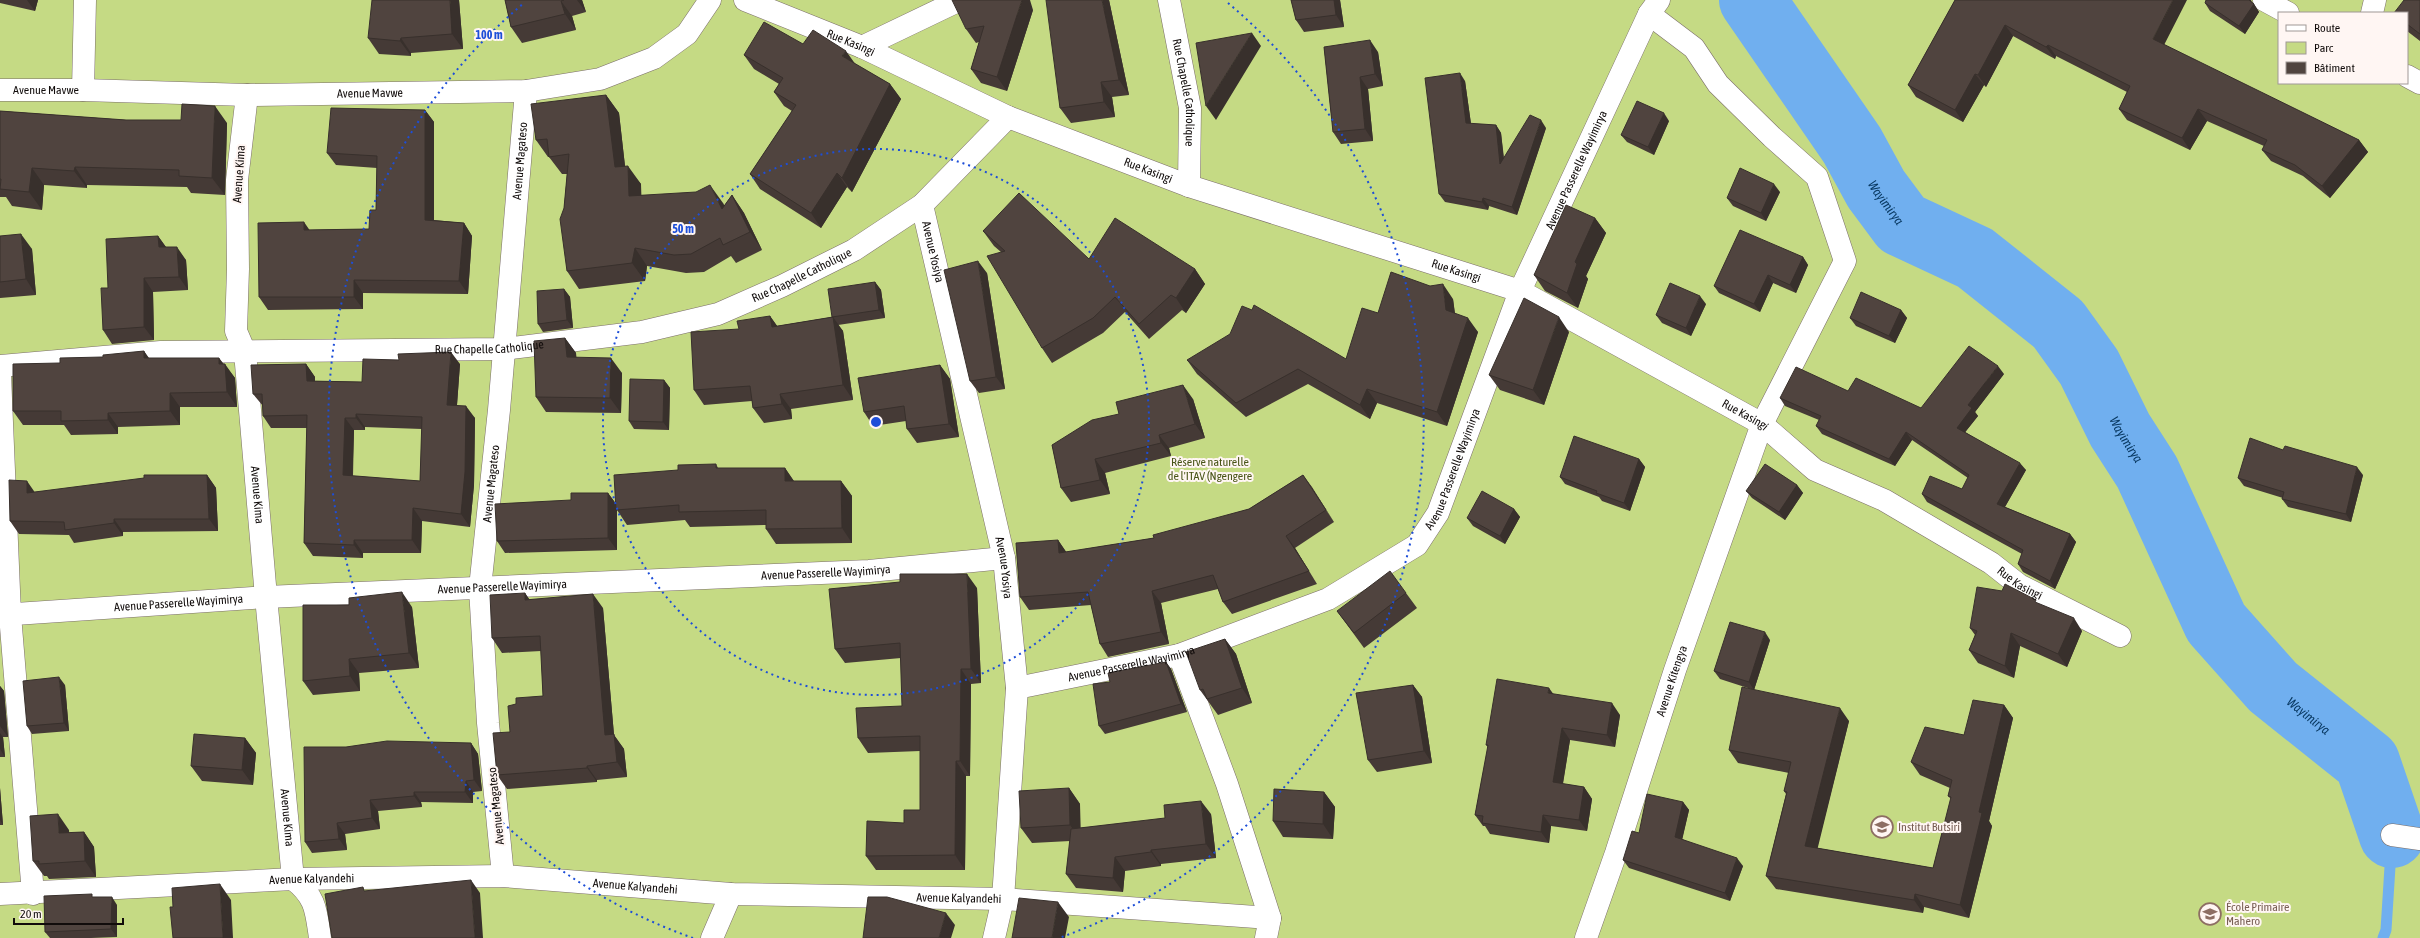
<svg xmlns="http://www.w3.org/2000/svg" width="2420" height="938" font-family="'Asap Condensed',sans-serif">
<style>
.park{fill:#c5da84;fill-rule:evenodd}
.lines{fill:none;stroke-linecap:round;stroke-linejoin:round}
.stream{stroke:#70afef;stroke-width:11}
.river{stroke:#70afef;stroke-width:66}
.minor-casing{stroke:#7b6e6a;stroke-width:23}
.minor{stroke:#fff;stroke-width:22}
.wall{fill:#453a36;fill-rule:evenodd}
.shaded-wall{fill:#38302c}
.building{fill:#50443f;stroke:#38302c;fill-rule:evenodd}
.ring{fill:none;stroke:#1d4ed8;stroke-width:2;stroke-dasharray:2 4}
.labels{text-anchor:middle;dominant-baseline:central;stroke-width:4;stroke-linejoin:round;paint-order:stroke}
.street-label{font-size:12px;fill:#110c0b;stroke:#fff6f3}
.park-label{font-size:12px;fill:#485416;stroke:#fff6f3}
.education-label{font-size:12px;fill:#785e54;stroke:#fff6f3;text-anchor:start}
.water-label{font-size:13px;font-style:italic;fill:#093962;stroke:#fff6f3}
.centre{fill:#1d4ed8;stroke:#fff6f3;stroke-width:2}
.ring-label{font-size:12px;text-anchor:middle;font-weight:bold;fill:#1d4ed8;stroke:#fff6f3;stroke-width:4;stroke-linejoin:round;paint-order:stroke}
</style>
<rect width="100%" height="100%" fill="#fff6f3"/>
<!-- park -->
<path class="park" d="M 0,0 L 2420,0 L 2420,938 L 0,938 ZM 2279,13 L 2407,13 L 2407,83 L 2279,83 Z"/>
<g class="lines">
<!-- stream -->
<path class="stream" d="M 2383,938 L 2386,930 L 2392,835"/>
<!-- river -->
<path class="river" id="s1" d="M 1752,0 L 1852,145 L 1876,189 L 1902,224 L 1975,258 L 2058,324 L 2089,367 L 2120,430 L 2147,472 L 2216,623 L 2273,687 L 2367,762 L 2392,835"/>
<!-- minor casing -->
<g class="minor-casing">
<g id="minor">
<path id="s2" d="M 745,0 L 862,47 L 1008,117 L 1189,186 L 1520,291 L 1762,424 L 1815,470 L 1884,500 L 1991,563 L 2019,585 L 2120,636"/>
<path id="s3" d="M 1169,0 L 1190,108 L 1189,186"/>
<path d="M 2264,0 L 2288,13"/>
<path d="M 2372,13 L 2375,0"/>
<path d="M 862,47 L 960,0"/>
<path d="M 2407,76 L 2420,83"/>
<path id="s4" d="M 0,90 L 83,90 L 247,95 L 526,91 L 600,79 L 654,58 L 687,34 L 710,0"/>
<path d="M 83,90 L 85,0"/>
<path id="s5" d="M 247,95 L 237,180 L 238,269 L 236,331 L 245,352 L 266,597 L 293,879 C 316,897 316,910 320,938"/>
<path id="s6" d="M 922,205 L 1004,558 L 1017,688 L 1003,899 L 994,938"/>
<path id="s7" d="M 0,366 L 161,352 L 504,349 L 642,332 L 718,314 L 782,286 L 854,250 L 922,205 L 1008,117"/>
<path d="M 0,375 L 10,615 L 33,894"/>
<path id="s8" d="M 0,615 L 266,597 L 869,571 L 1004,558"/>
<path d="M 1179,655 L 1227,784 L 1270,918 L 1266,938"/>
<path id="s9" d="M 1017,688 L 1179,655 L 1328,599 L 1417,545 L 1438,513 L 1520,291 L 1649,14 L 1659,0"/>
<path d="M 2392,835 L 2420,839"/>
<path id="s10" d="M 503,876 L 488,723 L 480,588 L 499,410 L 526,91"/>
<path id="s11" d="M 0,894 L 293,879 L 503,876 L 731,894 L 1003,899 L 1270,918"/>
<path d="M 712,938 L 731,894"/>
<path id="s12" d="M 1586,938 L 1616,853 L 1675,670 L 1762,424 L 1845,261 L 1817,177 L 1772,137 L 1718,84 L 1694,48 L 1649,14"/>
</g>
</g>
<!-- minor -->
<use href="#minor" class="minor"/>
</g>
<!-- wall -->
<path class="wall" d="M 0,0 L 38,0 L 35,11 L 0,3 Z
M 459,0 L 463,49 L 411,53 L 411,56 L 379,54 L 368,38 Z
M 505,0 L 582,0 L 586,12 L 572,16 L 576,30 L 522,43 L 511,27 Z
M 1109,0 L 1129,95 L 1112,97 L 1115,117 L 1071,123 L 1060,108 Z
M 1291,0 L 1340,0 L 1344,27 L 1304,32 L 1296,20 Z
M 1955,0 L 2164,45 L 2359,140 L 2368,152 L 2330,198 L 2303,176 L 2271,161 L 2262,150 L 2264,146 L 2207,121 L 2190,150 L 2127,120 L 2119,109 L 2127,92 L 2056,56 L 2055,59 L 2013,36 L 1986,87 L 1984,85 L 1963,122 L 1916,97 L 1908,85 Z
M 2420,0 L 2420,41 L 2407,31 L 2407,13 Z
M 2252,2 L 2254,4 L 2259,12 L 2245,34 L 2210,11 L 2205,3 Z
M 1033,10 L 1007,91 L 981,83 L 971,69 L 979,42 L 976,43 L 966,29 Z
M 803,44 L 855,64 L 890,84 L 901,99 L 852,192 L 847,187 L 821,228 L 760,189 L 750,174 L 792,111 L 784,106 L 774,92 L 779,84 L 754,69 L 744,55 Z
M 1324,47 L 1378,52 L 1383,86 L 1368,89 L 1373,141 L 1341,144 L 1333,132 Z
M 1465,81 L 1471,124 L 1496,125 L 1501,133 L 1504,158 L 1546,128 L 1517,215 L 1489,206 L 1488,210 L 1445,202 L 1439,194 Z
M 606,95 L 619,113 L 625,166 L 641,184 L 641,195 L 723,203 L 724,206 L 732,195 L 744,213 L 762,250 L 736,263 L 731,256 L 704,272 L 686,273 L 647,266 L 645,281 L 579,289 L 567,271 L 564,208 L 567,174 L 562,174 L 549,157 L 548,157 L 536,140 Z
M 425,110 L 434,122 L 434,220 L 464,223 L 472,236 L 468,294 L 363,293 L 363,309 L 268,310 L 259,297 L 309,230 L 369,229 L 376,210 L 377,168 L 336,165 L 327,153 Z
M 0,111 L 126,120 L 227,123 L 225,195 L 191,193 L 187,187 L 87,185 L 87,188 L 44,185 L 42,210 L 12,206 L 6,197 L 0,197 Z
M 1669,121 L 1654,155 L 1627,142 L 1621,135 Z
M 1780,192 L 1766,221 L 1733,206 L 1727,198 Z
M 1595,218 L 1606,233 L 1586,276 L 1588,279 L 1578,308 L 1545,291 L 1534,275 Z
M 983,231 L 1089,259 L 1195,269 L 1205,284 L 1186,313 L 1182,310 L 1149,339 L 1125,312 L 1103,333 L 1052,363 L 1042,348 L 1001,252 L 994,246 Z
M 0,236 L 32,249 L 36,295 L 0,298 Z
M 158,236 L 166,247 L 186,260 L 188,290 L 153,292 L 154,340 L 112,344 L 103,330 L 108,288 Z
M 1803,257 L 1808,265 L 1796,293 L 1773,283 L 1760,312 L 1719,293 L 1714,286 Z
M 987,273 L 1005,389 L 979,393 L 970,381 Z
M 875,282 L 881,290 L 885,318 L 838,325 L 843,331 L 853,400 L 791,409 L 792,419 L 764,423 L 753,408 L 752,401 L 704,405 L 694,390 L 739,329 L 770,316 L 777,326 L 832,317 Z
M 564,289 L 570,297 L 573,328 L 543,332 L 538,324 Z
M 1453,299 L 1455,313 L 1478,332 L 1447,426 L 1377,403 L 1370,419 L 1308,384 L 1246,417 L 1197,374 L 1187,360 L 1346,359 L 1378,313 Z
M 1706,304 L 1691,336 L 1662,323 L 1656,315 Z
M 1901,310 L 1907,318 L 1895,343 L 1856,326 L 1850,318 Z
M 1569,332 L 1544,405 L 1500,390 L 1489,375 Z
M 565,338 L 576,353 L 576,357 L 622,373 L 621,413 L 546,412 L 536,397 Z
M 144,351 L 148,358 L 219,358 L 235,378 L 237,407 L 180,407 L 180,425 L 118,427 L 118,434 L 71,435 L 64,425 L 23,425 L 13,411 L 60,363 Z
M 306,364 L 315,377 L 315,381 L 362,382 L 460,364 L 457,405 L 475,418 L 474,485 L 470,527 L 422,521 L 421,553 L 363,553 L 363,558 L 313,556 L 304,543 L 307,428 L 271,428 L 263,416 L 263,406 L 253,394 ZM 365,427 L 422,429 L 420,481 L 353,476 L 354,430 L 365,430 Z
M 940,365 L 950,379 L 959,437 L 917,443 L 907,429 L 906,421 L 873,426 L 864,412 Z
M 2004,374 L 1975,412 L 1978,416 L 1965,432 L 2026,470 L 2005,507 L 2070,534 L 2076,542 L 2055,589 L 2023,572 L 2018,564 L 2022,554 L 1927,502 L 1922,494 L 1962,489 L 1968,478 L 1912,440 L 1895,466 L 1822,434 L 1816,426 L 1819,420 L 1785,406 L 1780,398 L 1848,391 L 1921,408 Z
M 664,380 L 670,388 L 669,430 L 634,429 L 629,421 Z
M 1193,399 L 1205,438 L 1169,448 L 1171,456 L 1105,473 L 1110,494 L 1071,502 L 1061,488 L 1052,445 Z
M 1639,459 L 1645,467 L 1630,511 L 1602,501 L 1599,497 L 1565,484 L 1560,477 Z
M 716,464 L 718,468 L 785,468 L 794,481 L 841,481 L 852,496 L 852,543 L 776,544 L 766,529 L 766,525 L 690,527 L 685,520 L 627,525 L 617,510 L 617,550 L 505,553 L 497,541 L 571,500 L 608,493 L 616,504 L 678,470 Z
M 207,475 L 216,488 L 218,531 L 123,532 L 123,536 L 74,543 L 69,535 L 19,534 L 10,521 L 35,492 Z
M 1303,475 L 1334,522 L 1295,548 L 1317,584 L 1232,614 L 1223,602 L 1218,589 L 1161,603 L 1169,644 L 1108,657 L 1100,644 L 1091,605 L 1029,610 L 1020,597 L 1058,540 L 1066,552 L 1154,538 L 1249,509 Z
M 2363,475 L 2351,522 L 2288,507 L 2282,499 L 2283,498 L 2244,486 L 2238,478 Z
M 1797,485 L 1803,493 L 1785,520 L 1752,498 L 1746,491 Z
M 1514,509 L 1520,517 L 1505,544 L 1473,526 L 1467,518 Z
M 977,588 L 981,683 L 971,684 L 970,776 L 966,776 L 965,870 L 876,870 L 866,856 L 904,823 L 920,810 L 920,751 L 868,753 L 858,738 L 902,706 L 901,658 L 845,663 L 835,649 Z
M 525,593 L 529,599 L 603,608 L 614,735 L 624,749 L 627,777 L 597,780 L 597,782 L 507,789 L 497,775 L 510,732 L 516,704 L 543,696 L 541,651 L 502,653 L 492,638 Z
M 1406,593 L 1417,608 L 1364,648 L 1337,611 Z
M 2039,604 L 2082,631 L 2067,667 L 2020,646 L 2014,678 L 1978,663 L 1969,650 L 1975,635 L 1970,628 Z
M 412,607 L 419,668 L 359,673 L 360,691 L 313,695 L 303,681 Z
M 1225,639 L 1236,654 L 1252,703 L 1218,715 L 1200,690 Z
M 1770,640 L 1754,690 L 1849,721 L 1817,848 L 1933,868 L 1951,799 L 1948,796 L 1950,788 L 1920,775 L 1911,762 L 1964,735 L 2004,705 L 2013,718 L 1989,821 L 1992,826 L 1969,918 L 1924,907 L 1923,913 L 1776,889 L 1766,876 L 1786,794 L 1784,791 L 1789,773 L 1738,763 L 1729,750 L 1751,689 L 1720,679 L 1714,671 Z
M 1166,662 L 1171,669 L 1187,712 L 1105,734 L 1099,726 L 1110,682 Z
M 65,685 L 69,731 L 32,734 L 27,726 Z
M 1413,685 L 1422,697 L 1432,763 L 1377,772 L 1368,760 Z
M 0,686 L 4,691 L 8,737 L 3,737 L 5,757 L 0,757 Z
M 1553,694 L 1620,715 L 1615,747 L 1570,740 L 1563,784 L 1584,787 L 1592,799 L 1587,831 L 1551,826 L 1549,843 L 1490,834 L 1485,826 L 1483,826 L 1475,815 L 1488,747 L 1486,745 Z
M 245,738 L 256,753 L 253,785 L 202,781 L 191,766 Z
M 471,743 L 478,754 L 482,791 L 473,792 L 473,803 L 421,802 L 422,807 L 378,811 L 380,829 L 345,834 L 347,850 L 312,853 L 305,842 L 346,747 Z
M 0,788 L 3,825 L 0,825 Z
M 1069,788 L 1080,804 L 1080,828 L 1211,814 L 1216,858 L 1161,864 L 1161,866 L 1125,871 L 1123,892 L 1076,888 L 1066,874 L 1070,841 L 1032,843 L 1021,828 Z
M 1324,792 L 1335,807 L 1333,839 L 1283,837 L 1273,821 Z
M 1683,802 L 1689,810 L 1682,839 L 1743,866 L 1730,901 L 1629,868 L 1623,860 L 1639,833 Z
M 69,830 L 69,833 L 84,832 L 94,847 L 96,877 L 49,879 L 47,876 L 44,876 L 33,861 Z
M 94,897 L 117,905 L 117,937 L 91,938 L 50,938 L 45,932 Z"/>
<!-- shaded-wall -->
<path class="shaded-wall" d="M 27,0 L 38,0 L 35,11 Z
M 450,0 L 459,0 L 463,49 L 452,34 Z
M 577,0 L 582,0 L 586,12 Z
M 1022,0 L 1030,0 L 1033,10 L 1007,91 L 997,77 Z
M 1102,0 L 1109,0 L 1129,95 L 1119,80 Z
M 1334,0 L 1340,0 L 1344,27 L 1336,15 Z
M 2173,0 L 2187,0 L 2161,51 L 2153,39 Z
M 2249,0 L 2251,0 L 2253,5 L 2254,4 L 2259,12 L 2245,34 L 2239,26 Z
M 561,1 L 572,16 L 576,30 L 565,14 Z
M 2005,25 L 2013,36 L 1986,87 L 1978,75 Z
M 1252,33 L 1261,46 L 1216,120 L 1206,106 Z
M 401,38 L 411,53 L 411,56 L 400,41 Z
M 1370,40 L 1378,52 L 1383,86 L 1375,74 Z
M 2048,45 L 2056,56 L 2055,59 L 2046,47 Z
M 846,51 L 856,65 L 842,56 Z
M 1460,73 L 1465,81 L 1472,131 L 1466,123 Z
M 1975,74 L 1984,85 L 1963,122 L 1955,110 Z
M 1360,77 L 1368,89 L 1373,141 L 1365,129 Z
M 1101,82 L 1112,97 L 1115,117 L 1104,102 Z
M 890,84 L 901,99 L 852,192 L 842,178 Z
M 606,95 L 619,113 L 627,184 L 615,167 Z
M 215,106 L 227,123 L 225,195 L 212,178 Z
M 2198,109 L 2207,121 L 2190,150 L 2182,138 Z
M 425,110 L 434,122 L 434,232 L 425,220 Z
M 1664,113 L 1669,121 L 1654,155 L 1648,147 Z
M 1541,120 L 1546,128 L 1517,215 L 1512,207 Z
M 1496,125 L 1501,133 L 1505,172 L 1500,164 Z
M 2359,140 L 2368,152 L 2330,198 L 2322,186 Z
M 628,166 L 641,184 L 642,214 L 629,196 Z
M 75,167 L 87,185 L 87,188 L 74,171 Z
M 32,168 L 44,185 L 42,210 L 29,192 Z
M 837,173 L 847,187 L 821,228 L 811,213 Z
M 1774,184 L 1780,192 L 1766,221 L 1761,213 Z
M 710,185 L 723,203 L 735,227 L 722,209 Z
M 732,195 L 744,213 L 762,250 L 750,232 Z
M 1483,198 L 1489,206 L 1488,210 L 1482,202 Z
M 1595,218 L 1606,233 L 1586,276 L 1588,279 L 1578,308 L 1567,293 L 1575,262 Z
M 304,222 L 313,235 L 304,230 Z
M 464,223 L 472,236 L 468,294 L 459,281 Z
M 21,234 L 32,249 L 36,295 L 26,279 Z
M 158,236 L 168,250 L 159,247 Z
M 177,247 L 186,260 L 188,290 L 179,277 Z
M 635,248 L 647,266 L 645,281 L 632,263 Z
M 1803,257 L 1808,265 L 1796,293 L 1790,285 Z
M 978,261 L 987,273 L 1005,389 L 996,377 Z
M 1195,269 L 1205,284 L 1186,313 L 1176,298 Z
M 1768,275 L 1773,283 L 1760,312 L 1754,304 Z
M 144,278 L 153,292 L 154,340 L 144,327 Z
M 354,280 L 363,293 L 363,309 L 354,297 Z
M 875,282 L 881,290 L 885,318 L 879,310 Z
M 1443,284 L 1453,299 L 1456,324 L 1446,310 Z
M 564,289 L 570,297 L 573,328 L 567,320 Z
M 1700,296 L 1706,304 L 1691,336 L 1686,328 Z
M 1901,310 L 1907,318 L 1895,343 L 1889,336 Z
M 770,316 L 780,330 L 772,327 Z
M 833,317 L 843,331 L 853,400 L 843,385 Z
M 1559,317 L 1569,332 L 1544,405 L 1533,390 Z
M 1468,318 L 1478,332 L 1447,426 L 1437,412 Z
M 565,338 L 576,353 L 578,372 L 567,357 Z
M 144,351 L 154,365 L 144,358 Z
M 451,352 L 460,364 L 456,418 L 447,405 Z
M 219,358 L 225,367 L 225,364 L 235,378 L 237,407 L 227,392 L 219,364 Z
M 611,358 L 622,373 L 621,413 L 610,398 Z
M 306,364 L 315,377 L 315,393 L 307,381 Z
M 940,365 L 950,379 L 959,437 L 949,424 Z
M 1998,366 L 2004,374 L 1975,412 L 1978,416 L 1963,435 L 1957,428 L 1968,405 Z
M 664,380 L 670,388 L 669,430 L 663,422 Z
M 1183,385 L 1193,399 L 1205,438 L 1195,424 Z
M 1367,389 L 1377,403 L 1370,419 L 1360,405 Z
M 170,393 L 180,407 L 180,425 L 170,411 Z
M 780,394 L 791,409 L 792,419 L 782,404 Z
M 466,406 L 475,418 L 474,485 L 470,527 L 461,514 Z
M 108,413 L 118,427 L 118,434 L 108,420 Z
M 356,414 L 365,427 L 365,430 L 356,418 Z
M 345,418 L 354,430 L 352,487 L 343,475 Z
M 1906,432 L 1912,440 L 1895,466 L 1889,459 Z
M 1159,435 L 1169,448 L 1171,456 L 1161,443 Z
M 1095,459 L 1105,473 L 1110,494 L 1100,480 Z
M 1639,459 L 1645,467 L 1630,511 L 1624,503 Z
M 2020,463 L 2026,470 L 2002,512 L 1997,504 Z
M 2357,467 L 2363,475 L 2351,522 L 2346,514 Z
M 785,468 L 795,483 L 785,481 Z
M 207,475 L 216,488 L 218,531 L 209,519 Z
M 1303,475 L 1312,487 L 1334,522 L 1326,510 Z
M 27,481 L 36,494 L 27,493 Z
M 841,481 L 852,496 L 852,543 L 842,528 Z
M 1797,485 L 1803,493 L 1785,520 L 1779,512 Z
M 608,493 L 617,505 L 617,550 L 608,538 Z
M 413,508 L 422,521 L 421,553 L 412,540 Z
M 1514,509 L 1520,517 L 1505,544 L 1500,536 Z
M 114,519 L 123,532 L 123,536 L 114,523 Z
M 2070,534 L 2076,542 L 2055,589 L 2050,581 Z
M 1286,536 L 1295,548 L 1317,584 L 1309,571 Z
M 354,540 L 363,553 L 363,558 L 354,545 Z
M 1058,540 L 1067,553 L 1059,553 Z
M 967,574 L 977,588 L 981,683 L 971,669 Z
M 1152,591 L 1161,603 L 1169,644 L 1161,632 Z
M 402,592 L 412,607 L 419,668 L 409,653 Z
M 525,593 L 535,608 L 525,600 Z
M 593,594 L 603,608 L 614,735 L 624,749 L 627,777 L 617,762 L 605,735 Z
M 2074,618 L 2082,631 L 2067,667 L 2058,654 Z
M 1765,632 L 1770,640 L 1754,690 L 1749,682 Z
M 2011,633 L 2020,646 L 2014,678 L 2005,666 Z
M 1225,639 L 1236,654 L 1252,703 L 1242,688 Z
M 349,659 L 359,673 L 360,691 L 350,676 Z
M 1166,662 L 1171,669 L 1187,712 L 1181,704 Z
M 961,669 L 971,684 L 970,776 L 960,761 Z
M 59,677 L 65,685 L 69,731 L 64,723 Z
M 1413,685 L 1422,697 L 1432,763 L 1424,751 Z
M 0,686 L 4,691 L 8,737 L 0,726 Z
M 1549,688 L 1557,699 L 1548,693 Z
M 1612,703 L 1620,715 L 1615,747 L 1607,735 Z
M 2004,705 L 2013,718 L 1989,821 L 1992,826 L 1969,918 L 1960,905 L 1979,812 Z
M 1840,708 L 1849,721 L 1815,859 L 1805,846 Z
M 1562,728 L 1570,740 L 1561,794 L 1553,782 Z
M 0,733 L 3,737 L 5,757 L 0,749 Z
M 245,738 L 256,753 L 253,785 L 242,770 Z
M 471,743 L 478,754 L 482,791 L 474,780 Z
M 956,761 L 966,776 L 965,870 L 955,855 Z
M 587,766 L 597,780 L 597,782 L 587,768 Z
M 466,781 L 473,792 L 473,803 L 465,792 Z
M 1584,787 L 1592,799 L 1587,831 L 1579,820 Z
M 0,788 L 3,825 L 0,820 Z
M 1069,788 L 1080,804 L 1081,840 L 1070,825 Z
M 414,792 L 421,802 L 422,807 L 414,796 Z
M 1324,792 L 1335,807 L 1333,839 L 1323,824 Z
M 370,800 L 378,811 L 380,829 L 372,818 Z
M 1201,801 L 1211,814 L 1216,858 L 1206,844 Z
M 1683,802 L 1689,810 L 1681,845 L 1675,837 Z
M 58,814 L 69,830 L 70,848 L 59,833 Z
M 1543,815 L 1551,826 L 1549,843 L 1541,832 Z
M 337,823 L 345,834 L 347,850 L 339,839 Z
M 84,832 L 94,847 L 96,877 L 85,861 Z
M 1151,850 L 1161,864 L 1161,866 L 1151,852 Z
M 1115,857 L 1125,871 L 1123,892 L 1113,878 Z
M 1737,858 L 1743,866 L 1730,901 L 1725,893 Z
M 471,880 L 480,893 L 483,938 L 475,938 Z
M 220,884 L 231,900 L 233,938 L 223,938 Z
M 1915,894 L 1924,907 L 1923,913 L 1914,900 Z
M 112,897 L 117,905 L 117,937 L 111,929 Z
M 1058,902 L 1069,917 L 1065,938 L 1052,938 Z
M 946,913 L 955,925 L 951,938 L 939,938 Z"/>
<!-- building -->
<path class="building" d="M 372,0 L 450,0 L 452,34 L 401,38 L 400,41 L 368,38 Z
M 505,0 L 564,0 L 561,1 L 565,14 L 511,27 Z
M 952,0 L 1022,0 L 997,77 L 971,69 L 984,26 L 966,29 Z
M 1046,0 L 1102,0 L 1119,80 L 1101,82 L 1104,102 L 1060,108 Z
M 1291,0 L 1334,0 L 1336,15 L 1296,20 Z
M 1955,0 L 2173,0 L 2153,39 L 2359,140 L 2322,186 L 2295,165 L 2262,150 L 2267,140 L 2198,109 L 2182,138 L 2119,109 L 2130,86 L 2048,45 L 2046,47 L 2005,25 L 1978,75 L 1975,74 L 1955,110 L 1908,85 Z
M 2206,0 L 2249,0 L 2254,4 L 2239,26 L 2205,3 Z
M 2404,0 L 2420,0 L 2420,34 L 2407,24 L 2407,13 L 2394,13 Z
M 764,22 L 803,44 L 813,30 L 846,51 L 842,56 L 890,84 L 842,178 L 837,173 L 811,213 L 750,174 L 796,105 L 774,92 L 783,78 L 744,55 Z
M 1252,33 L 1206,106 L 1196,43 Z
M 1370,40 L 1375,74 L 1360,77 L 1365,129 L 1333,132 L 1324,47 Z
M 1460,73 L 1466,123 L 1496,125 L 1500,164 L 1530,115 L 1541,120 L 1512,207 L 1483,198 L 1482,202 L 1439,194 L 1425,78 Z
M 606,95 L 615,167 L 628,166 L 629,196 L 696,192 L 710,185 L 722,209 L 732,195 L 750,232 L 723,245 L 720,238 L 691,254 L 674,255 L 635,248 L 632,263 L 567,271 L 560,219 L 564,208 L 569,154 L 549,157 L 547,139 L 536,140 L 531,104 Z
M 1637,101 L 1664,113 L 1648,147 L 1621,135 Z
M 182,104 L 215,106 L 212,178 L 179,176 L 179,170 L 75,167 L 74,171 L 32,168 L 29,192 L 0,189 L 1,179 L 0,179 L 0,111 L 126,120 L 181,120 Z
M 331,108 L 425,110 L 425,220 L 464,223 L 459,281 L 354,280 L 354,297 L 259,297 L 258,223 L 304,222 L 304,230 L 369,229 L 370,210 L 376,210 L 377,156 L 327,153 Z
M 1740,168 L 1774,184 L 1761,213 L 1727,198 Z
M 1019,193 L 1089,259 L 1115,218 L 1195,269 L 1176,298 L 1171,295 L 1139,324 L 1115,297 L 1093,318 L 1042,348 L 987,256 L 1005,251 L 983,231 Z
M 1566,205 L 1595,218 L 1575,262 L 1577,264 L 1567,293 L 1534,275 Z
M 1740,230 L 1803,257 L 1790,285 L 1768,275 L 1754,304 L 1714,286 Z
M 21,234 L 26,279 L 0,282 L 0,236 Z
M 158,236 L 159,247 L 177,247 L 179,277 L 144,278 L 144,327 L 103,330 L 101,288 L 108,288 L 106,239 Z
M 978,261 L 996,377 L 970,381 L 944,270 Z
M 1391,272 L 1430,286 L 1443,284 L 1446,310 L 1468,318 L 1437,412 L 1367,389 L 1360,405 L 1298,369 L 1236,403 L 1187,360 L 1230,334 L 1242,306 L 1252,310 L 1254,305 L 1346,359 L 1362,308 L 1378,313 Z
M 875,282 L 879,310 L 832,317 L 828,289 Z
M 1670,283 L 1700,296 L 1686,328 L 1656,315 Z
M 564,289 L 567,320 L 538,324 L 537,291 Z
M 1861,292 L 1901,310 L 1889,336 L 1850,318 Z
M 1524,298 L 1559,317 L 1533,390 L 1489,375 Z
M 770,316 L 772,327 L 833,317 L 843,385 L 780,394 L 782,404 L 753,408 L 750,386 L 694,390 L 691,332 L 739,329 L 737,321 Z
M 565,338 L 567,357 L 611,358 L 610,398 L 536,397 L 534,341 Z
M 1969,346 L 1998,366 L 1968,405 L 1972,408 L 1957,428 L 2020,463 L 1997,504 L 2070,534 L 2050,581 L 2018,564 L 2023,550 L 1922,494 L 1930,476 L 1962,489 L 1969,475 L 1906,432 L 1889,459 L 1816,426 L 1821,416 L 1780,398 L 1796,367 L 1848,391 L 1856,378 L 1921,408 Z
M 144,351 L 144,358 L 219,358 L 219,364 L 225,364 L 227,392 L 170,393 L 170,411 L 108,413 L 108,420 L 61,421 L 61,411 L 13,411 L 13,364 L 60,363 L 60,358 L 103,357 L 103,355 Z
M 451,352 L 447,405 L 466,406 L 465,472 L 461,514 L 413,508 L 412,540 L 354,540 L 354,545 L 304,543 L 307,415 L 263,416 L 262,394 L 253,394 L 251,365 L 306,364 L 307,381 L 362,382 L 363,359 L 399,360 L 398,354 ZM 356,414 L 422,417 L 420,481 L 343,475 L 345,418 L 356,418 Z
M 940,365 L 949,424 L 907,429 L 904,406 L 864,412 L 858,378 Z
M 630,379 L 664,380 L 663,422 L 629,421 Z
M 1183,385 L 1195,424 L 1159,435 L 1161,443 L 1095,459 L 1100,480 L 1061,488 L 1052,445 L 1092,420 L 1119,414 L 1116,402 Z
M 1574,436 L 1639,459 L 1624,503 L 1596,493 L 1597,491 L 1560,477 Z
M 2250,438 L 2283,450 L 2285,446 L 2357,467 L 2346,514 L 2282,499 L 2284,492 L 2238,478 Z
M 716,464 L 716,468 L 785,468 L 785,481 L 841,481 L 842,528 L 766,529 L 766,510 L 679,512 L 679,505 L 616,510 L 614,475 L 678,470 L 678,465 Z
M 1765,464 L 1797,485 L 1779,512 L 1746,491 Z
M 144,475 L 207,475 L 209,519 L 114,519 L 114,523 L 65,530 L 64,522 L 10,521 L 9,480 L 27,481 L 27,493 L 144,478 Z
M 1303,475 L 1326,510 L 1286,536 L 1309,571 L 1223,602 L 1213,575 L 1152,591 L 1161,632 L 1100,644 L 1088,592 L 1020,597 L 1016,543 L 1058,540 L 1059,553 L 1154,538 L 1153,535 L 1249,509 Z
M 1482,491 L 1514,509 L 1500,536 L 1467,518 Z
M 571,493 L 608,493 L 608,538 L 497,541 L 495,504 L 571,500 Z
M 1390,571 L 1406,593 L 1354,633 L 1337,611 Z
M 900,574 L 967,574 L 971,669 L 961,669 L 960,761 L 956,761 L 955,855 L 866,856 L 867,821 L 904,823 L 904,810 L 920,810 L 920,736 L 858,738 L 856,708 L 902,706 L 900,643 L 835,649 L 829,589 L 900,582 Z
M 2005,584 L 2036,600 L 2035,602 L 2074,618 L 2058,654 L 2011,633 L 2005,666 L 1969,650 L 1977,631 L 1970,628 L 1977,587 L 2002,591 Z
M 402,592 L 409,653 L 349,659 L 350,676 L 303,681 L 303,605 L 349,605 L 349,598 Z
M 525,593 L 525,600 L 593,594 L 605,735 L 614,734 L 617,762 L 587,766 L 587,768 L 497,775 L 493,733 L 510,732 L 508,706 L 516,704 L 516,698 L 543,696 L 540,636 L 492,638 L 490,595 Z
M 1730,622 L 1765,632 L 1749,682 L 1714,671 Z
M 1225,639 L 1242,688 L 1207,699 L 1203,689 L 1200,690 L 1186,652 Z
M 1166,662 L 1181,704 L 1099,726 L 1093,684 L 1110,682 L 1108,673 Z
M 59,677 L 64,723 L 27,726 L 23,681 Z
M 1497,679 L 1549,688 L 1548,693 L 1612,703 L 1607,735 L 1562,728 L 1553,782 L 1584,787 L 1579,820 L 1543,815 L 1541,832 L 1482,823 L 1483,816 L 1475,815 L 1488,745 L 1486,745 Z
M 1413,685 L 1424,751 L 1368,760 L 1356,693 Z
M 1742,687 L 1840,708 L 1805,846 L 1933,868 L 1951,797 L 1948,796 L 1952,780 L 1911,762 L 1925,727 L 1964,735 L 1973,700 L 2004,705 L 1979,812 L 1982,813 L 1960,905 L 1915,894 L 1914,900 L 1766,876 L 1787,792 L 1784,791 L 1791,762 L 1729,750 Z
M 194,734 L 245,738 L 242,770 L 191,766 Z
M 387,741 L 471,743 L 474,780 L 466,781 L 465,792 L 414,792 L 414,796 L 370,800 L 372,818 L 337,823 L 339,839 L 305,842 L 304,747 L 346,747 Z
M 1069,788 L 1070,825 L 1021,828 L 1019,791 Z
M 1274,789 L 1324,792 L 1323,824 L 1273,821 Z
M 1647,794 L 1683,802 L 1675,837 L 1737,858 L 1725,893 L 1623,860 L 1632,831 L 1639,833 Z
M 1201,801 L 1206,844 L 1151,850 L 1151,852 L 1115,857 L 1113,878 L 1066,874 L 1071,829 L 1165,818 L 1164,805 Z
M 58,814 L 59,833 L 84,832 L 85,861 L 39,864 L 39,861 L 33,861 L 30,816 Z
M 471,880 L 475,938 L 332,938 L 325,894 L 363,887 L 364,891 Z
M 220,884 L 223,938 L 173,938 L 170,907 L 173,907 L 172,888 Z
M 92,894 L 92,897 L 112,897 L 111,929 L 45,932 L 44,896 Z
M 868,897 L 887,897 L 946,913 L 939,938 L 863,938 Z
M 1019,898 L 1058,902 L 1052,938 L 1012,938 Z"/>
<!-- distance rings -->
<g class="ring">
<circle cx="876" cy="422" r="273"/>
<path d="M693 938A547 547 0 0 1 524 3M1228 3A547 547 0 0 1 1059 938"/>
</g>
<!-- icons -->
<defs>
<g id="school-ring" transform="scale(1.15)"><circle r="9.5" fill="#fff6f3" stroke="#8d6e63" stroke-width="1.5"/><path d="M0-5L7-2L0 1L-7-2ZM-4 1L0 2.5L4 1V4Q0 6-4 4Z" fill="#8d6e63"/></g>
</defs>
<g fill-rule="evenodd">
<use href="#school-ring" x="1882" y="827"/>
<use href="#school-ring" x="2210" y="914"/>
</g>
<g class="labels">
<!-- street labels -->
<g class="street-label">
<text stroke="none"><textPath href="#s2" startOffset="114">Rue Kasingi</textPath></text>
<text stroke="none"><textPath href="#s4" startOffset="46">Avenue Mavwe</textPath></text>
<text stroke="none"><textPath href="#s3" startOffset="94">Rue Chapelle Catholique</textPath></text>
<text stroke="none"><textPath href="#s4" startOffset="370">Avenue Mavwe</textPath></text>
<text stroke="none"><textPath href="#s10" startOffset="718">Avenue Magateso</textPath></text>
<text stroke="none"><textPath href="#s2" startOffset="438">Rue Kasingi</textPath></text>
<text stroke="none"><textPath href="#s9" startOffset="837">Avenue Passerelle Wayimirya</textPath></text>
<text transform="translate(239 174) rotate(-86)">Avenue Kima</text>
<text stroke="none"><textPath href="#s6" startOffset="48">Avenue Yosiya</textPath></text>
<text stroke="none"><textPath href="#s2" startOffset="762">Rue Kasingi</textPath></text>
<text stroke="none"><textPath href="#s7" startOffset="814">Rue Chapelle Catholique</textPath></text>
<text stroke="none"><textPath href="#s7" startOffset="490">Rue Chapelle Catholique</textPath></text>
<text stroke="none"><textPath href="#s2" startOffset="1086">Rue Kasingi</textPath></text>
<text stroke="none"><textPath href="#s9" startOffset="513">Avenue Passerelle Wayimirya</textPath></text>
<text stroke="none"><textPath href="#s10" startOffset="394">Avenue Magateso</textPath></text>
<text stroke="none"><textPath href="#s5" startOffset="403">Avenue Kima</textPath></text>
<text stroke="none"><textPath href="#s6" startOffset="372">Avenue Yosiya</textPath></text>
<text stroke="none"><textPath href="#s8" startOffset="827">Avenue Passerelle Wayimirya</textPath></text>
<text stroke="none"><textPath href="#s2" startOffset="1410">Rue Kasingi</textPath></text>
<text stroke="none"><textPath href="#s8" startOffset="503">Avenue Passerelle Wayimirya</textPath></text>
<text stroke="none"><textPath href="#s8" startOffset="179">Avenue Passerelle Wayimirya</textPath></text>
<text stroke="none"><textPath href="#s9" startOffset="117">Avenue Passerelle Wayimirya</textPath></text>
<text stroke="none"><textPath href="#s12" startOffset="271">Avenue Kitengya</textPath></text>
<text transform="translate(496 806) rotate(-96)">Avenue Magateso</text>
<text stroke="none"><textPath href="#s5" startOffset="727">Avenue Kima</textPath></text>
<text stroke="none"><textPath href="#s11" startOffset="312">Avenue Kalyandehi</textPath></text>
<text stroke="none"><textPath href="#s11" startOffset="636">Avenue Kalyandehi</textPath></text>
<text stroke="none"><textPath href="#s11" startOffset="960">Avenue Kalyandehi</textPath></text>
</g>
<!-- park labels -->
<g class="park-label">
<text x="1210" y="462">Réserve naturelle<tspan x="1210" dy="14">de l'ITAV (Ngengere</tspan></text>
</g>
<!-- education labels -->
<g class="education-label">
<text x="1898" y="827">Institut Butsiri</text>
<text x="2226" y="907">École Primaire<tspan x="2226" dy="14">Mahero</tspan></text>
</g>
<!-- water labels -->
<g class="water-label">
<text stroke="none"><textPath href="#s1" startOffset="243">Wayimirya</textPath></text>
<text stroke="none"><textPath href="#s1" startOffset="591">Wayimirya</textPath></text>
<text stroke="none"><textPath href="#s1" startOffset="927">Wayimirya</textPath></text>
</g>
</g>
<circle cx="876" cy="422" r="6" class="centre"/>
<g class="ring-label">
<text x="489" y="39">100 m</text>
<text x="683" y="233">50 m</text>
</g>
<!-- legend -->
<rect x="2278" y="12" width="130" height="72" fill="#fff6f3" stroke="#a09896"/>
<rect x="2286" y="25" width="20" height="6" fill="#ffffff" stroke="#a09896"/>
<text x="2314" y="32" font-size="12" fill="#110c0b">Route</text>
<rect x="2286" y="42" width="20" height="12" fill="#c5da84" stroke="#a09896"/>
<text x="2314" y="52" font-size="12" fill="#110c0b">Parc</text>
<rect x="2286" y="62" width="20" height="12" fill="#50443f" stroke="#a09896"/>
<text x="2314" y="72" font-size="12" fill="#110c0b">Bâtiment</text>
<!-- scale -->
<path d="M14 918v6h109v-6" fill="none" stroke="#110c0b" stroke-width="2"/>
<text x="20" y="918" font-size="12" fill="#110c0b" stroke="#fff6f3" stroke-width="3" paint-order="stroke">20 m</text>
</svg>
